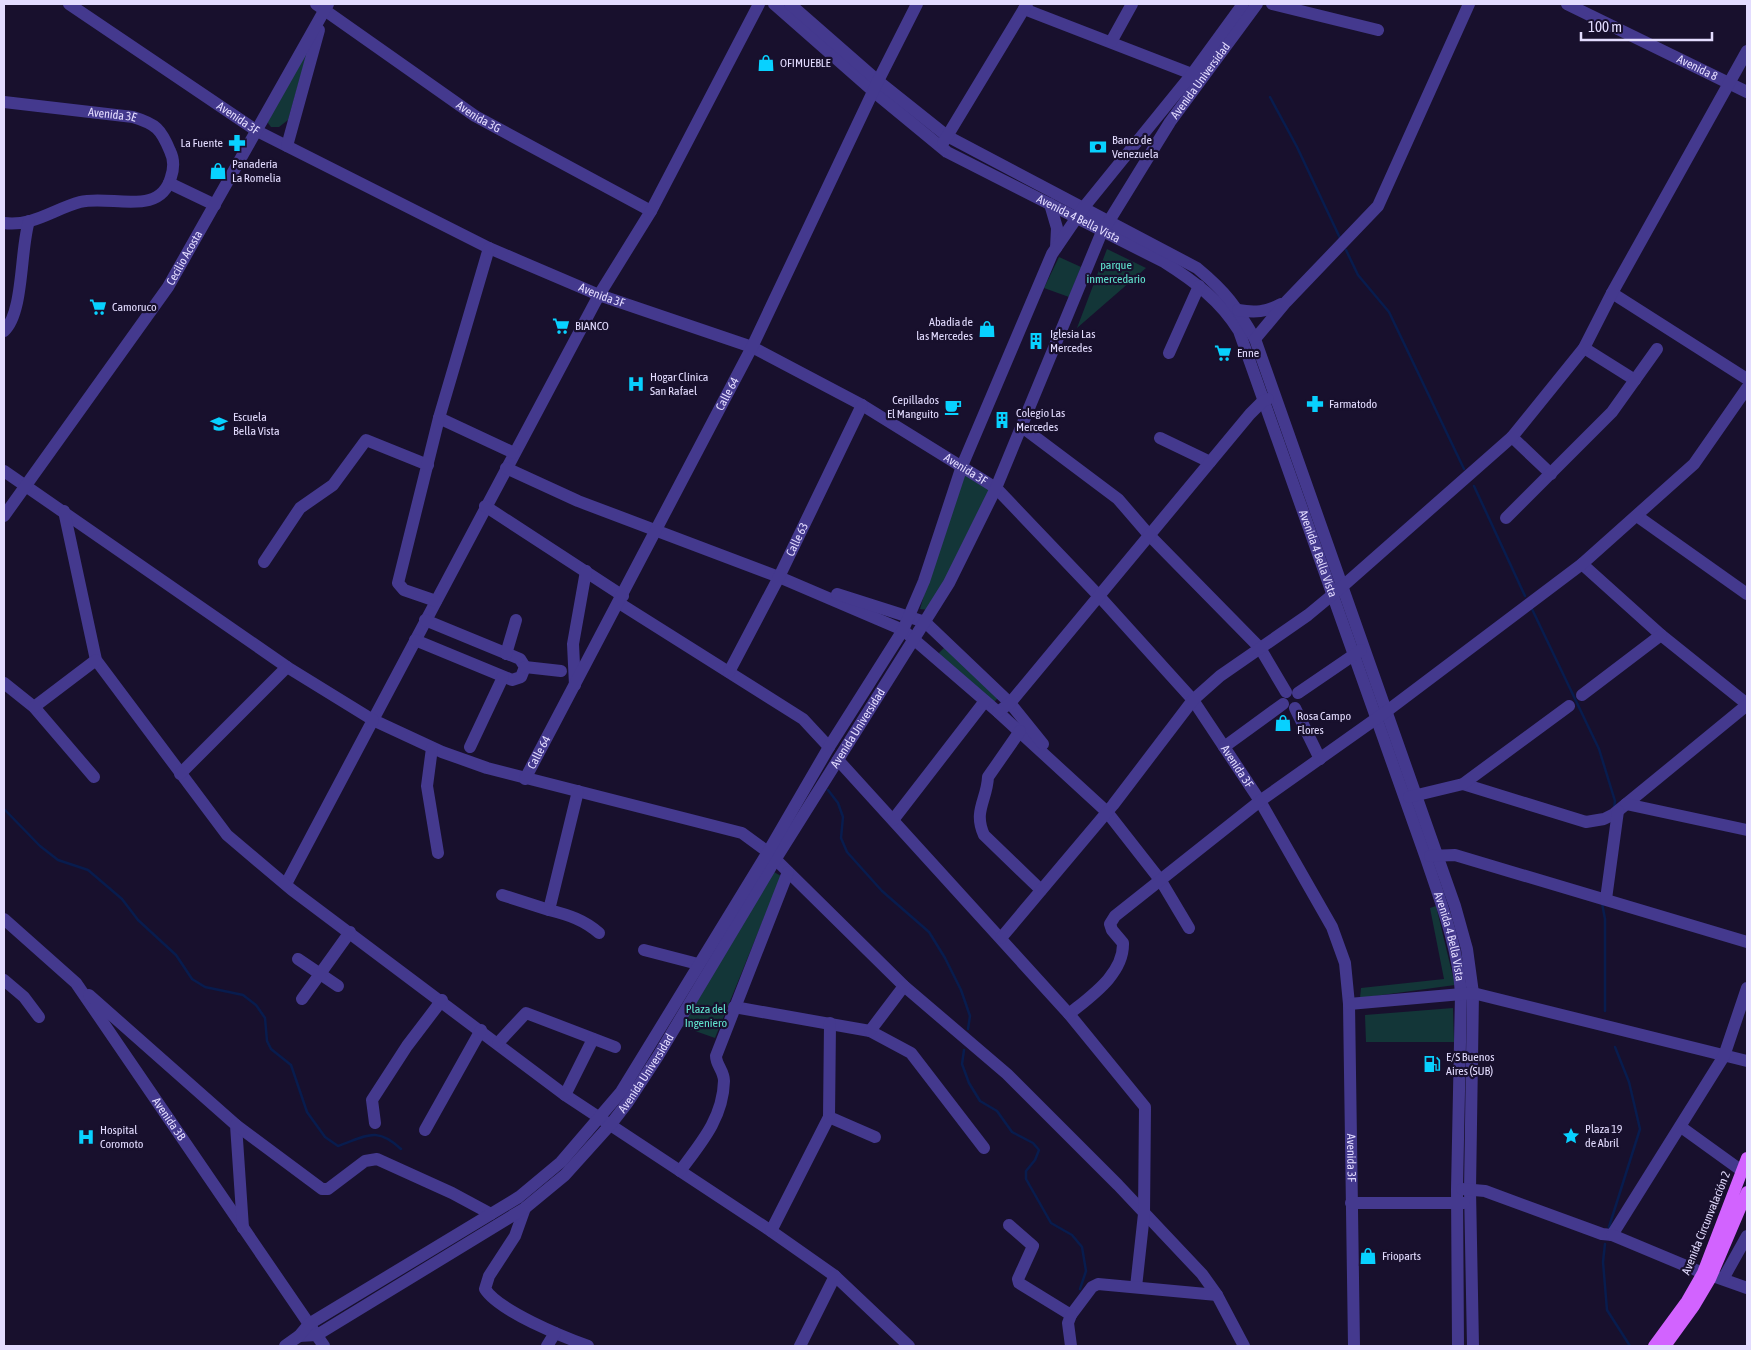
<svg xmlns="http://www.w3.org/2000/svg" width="1751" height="1350" font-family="'Asap Condensed',sans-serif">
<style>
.green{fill:#133638}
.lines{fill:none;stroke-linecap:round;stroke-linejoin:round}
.stream{stroke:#081c4e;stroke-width:2.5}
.minor{stroke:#44398e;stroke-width:12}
.major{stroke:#d263ff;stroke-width:12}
.labels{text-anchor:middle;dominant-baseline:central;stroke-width:4.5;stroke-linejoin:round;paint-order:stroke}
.poi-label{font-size:12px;fill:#e3dcff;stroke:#18102d;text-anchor:start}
.street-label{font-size:12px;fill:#e3dcff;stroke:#18102d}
.park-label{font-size:12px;fill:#61e7d1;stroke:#18102d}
</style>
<rect width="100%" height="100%" fill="#18102d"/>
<!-- green -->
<path class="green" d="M 311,40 L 288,120 L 279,127 L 271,127 L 268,123 L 268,117 Z
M 1107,249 L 1146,268 L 1077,328 Z
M 1059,257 L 1081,267 L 1069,297 L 1044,288 Z
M 962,466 L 996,488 L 929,610 L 920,609 Z
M 946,646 L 998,698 L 993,703 L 938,654 Z
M 774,872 L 781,876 L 715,1038 L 681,1026 Z
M 1436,906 L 1455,985 L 1360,998 L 1361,988 L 1444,979 L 1430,908 Z
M 1453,1008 L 1454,1042 L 1366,1042 L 1365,1015 Z"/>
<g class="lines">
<!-- stream -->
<path class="stream" d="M 1270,97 L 1297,147 L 1340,238
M 1346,250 L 1358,275 L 1389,312 L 1464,469
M 1474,486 L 1525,596
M 1531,607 L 1599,749 L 1615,801 L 1614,809
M 828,790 L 838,803 L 843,817 L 841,838 L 847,852 L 882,891 L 929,932 L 945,958 L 961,990 L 970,1016 L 968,1029
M 4,809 L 40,846 L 58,860 L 88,870 L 122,899 L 138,920 L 176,955 L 192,979 L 205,987 L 243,995 L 256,1005 L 265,1018 L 267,1041 L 271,1049 L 291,1065 L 307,1112 L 325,1137 L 338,1146 C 367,1136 376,1126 401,1149
M 1602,903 L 1605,919 L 1605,1011
M 964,1050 L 962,1064 L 969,1083 L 980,1101 L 997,1111 L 1012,1132 L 1033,1143 L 1039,1150 L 1035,1160 L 1026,1171 L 1026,1179 L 1051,1223 L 1072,1235 L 1082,1247 L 1086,1271 L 1080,1289
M 1609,1227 L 1640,1129 L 1629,1082 L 1615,1047
M 1605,1244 L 1603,1262 L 1607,1310 L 1630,1346"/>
<!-- minor -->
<g class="minor">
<path id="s1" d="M 69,4 L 257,131 L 489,248 L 599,295 L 752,347 L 862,405 L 996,488 L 1099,596 L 1193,700 L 1260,801 L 1332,927 L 1345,963 L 1349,1004 L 1354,1346"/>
<path id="s2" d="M 316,4 L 475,116 L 651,211"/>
<path d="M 759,4 L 651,211 L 599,295 L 373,720 L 442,752 L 487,768 L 742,833 L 768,852 L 904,986 L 1007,1074 L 1118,1185 L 1202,1274 L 1217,1295 L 1244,1346"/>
<path id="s3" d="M 774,4 L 873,91 L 947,152 L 1164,262 C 1194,281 1221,301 1239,331 L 1426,858 C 1441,903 1458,946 1461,994 L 1457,1189 L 1458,1346"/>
<path d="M 790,4 L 878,81 L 947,136 L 1197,268 C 1226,292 1236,306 1255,339 L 1455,906 L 1467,949 L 1473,993 L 1470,1190 L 1473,1346"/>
<path d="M 1272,4 L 1378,30"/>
<path id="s4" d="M 1567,4 L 1747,92"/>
<path d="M 1024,9 L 1192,74"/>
<path d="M 1111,42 L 1132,4"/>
<path id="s5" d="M 4,102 L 133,117 C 156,124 161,129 170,151 C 174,159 174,168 171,177 C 160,218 110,194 80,202 C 54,209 32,227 4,223"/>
<path d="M 943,143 L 1027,4"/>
<path d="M 287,146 L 319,30"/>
<path d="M 169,183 L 215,205"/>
<path d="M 1050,204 L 1057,228 L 1056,248"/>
<path d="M 1612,293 L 1747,379"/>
<path d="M 1238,310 C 1255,313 1266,312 1281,304"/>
<path d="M 4,331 C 24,313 20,249 29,221"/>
<path d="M 1255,339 L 1286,302 L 1378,206 L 1469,4"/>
<path d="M 1584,348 L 1635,380"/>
<path d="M 1169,353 L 1199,286"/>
<path d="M 439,418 L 514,453"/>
<path d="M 1022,427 L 1118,499 L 1150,536 L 1260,648 L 1286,692"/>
<path d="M 1512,437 L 1551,474"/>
<path d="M 1160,438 L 1210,462"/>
<path d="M 506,468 L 578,501 L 779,577 L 903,630 L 998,712 L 1107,812 L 1161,881 L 1189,928"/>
<path d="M 4,471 L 287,667 L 373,720 L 286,884"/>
<path d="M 485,506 L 623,596"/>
<path d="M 64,511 L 96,660 L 227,835 L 292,890 L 565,1095 L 771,1231 L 835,1276 L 909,1346"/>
<path id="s6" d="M 4,516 L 168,287 L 328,4"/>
<path d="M 1637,516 L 1747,594"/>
<path d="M 1506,518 L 1612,412 L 1657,349"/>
<path d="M 264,562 L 300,508 L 333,485 L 366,440 L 428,465"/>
<path d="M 1582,564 L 1661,635 L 1747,704"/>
<path d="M 837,594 L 925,622 L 1010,703 L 1043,744"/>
<path d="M 436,601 L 404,590 L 398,583 L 439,418 L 489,248"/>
<path d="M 619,603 L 803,719 L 829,747"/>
<path d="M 415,640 L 512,680 L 521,677 L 525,667 L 520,659 L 425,620"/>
<path d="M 506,654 L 516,620"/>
<path d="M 525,667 L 561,671"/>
<path id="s7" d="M 729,672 L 779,577 L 862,405"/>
<path d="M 4,683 L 34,707 L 94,777"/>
<path d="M 575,685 L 573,644 L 586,571"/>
<path d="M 1298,693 L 1361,650"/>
<path d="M 1582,695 L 1661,635"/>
<path d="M 34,707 L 96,660"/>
<path d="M 1295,708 L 1320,759"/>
<path d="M 998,712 L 1010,703 L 1250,414 L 1263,401 L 1268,399"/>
<path d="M 1020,731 L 988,777 C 987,800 973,811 984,835 L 1041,890"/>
<path d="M 470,747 L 503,677"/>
<path d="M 1224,747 L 1283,704"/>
<path d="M 432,748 L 427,786 L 438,853"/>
<path d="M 838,760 L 1069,1014 L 1145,1107 L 1144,1214 L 1136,1287"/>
<path d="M 180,774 L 287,667"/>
<path id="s8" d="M 525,779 L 752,347 L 878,81 L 917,4"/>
<path d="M 1463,784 L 1586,822 L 1604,819 L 1614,814 L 1747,705"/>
<path d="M 578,791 L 549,910 C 569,915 584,920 599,933"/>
<path d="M 1409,797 L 1463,784 L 1569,706"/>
<path d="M 1626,804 L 1747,830"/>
<path d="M 893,820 L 985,701"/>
<path d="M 1430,856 L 1455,855 L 1747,942"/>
<path d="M 502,895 L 549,910"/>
<path d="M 1606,899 L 1618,811"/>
<path id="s9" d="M 4,919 L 76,983 L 324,1346"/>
<path d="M 1001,938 L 1113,805 L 1193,700 L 1220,676 L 1308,615 L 1343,586 L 1512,437 L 1584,348 L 1612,293 L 1747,51"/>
<path d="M 644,950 L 698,964"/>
<path d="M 298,959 L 338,986"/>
<path d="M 4,980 L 24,997 L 39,1017"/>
<path d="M 89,995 L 236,1125 L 243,1228"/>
<path d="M 302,999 L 350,932"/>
<path d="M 1349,1004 L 1473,993 L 1747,1061"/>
<path d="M 734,1007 L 870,1031 L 911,1053 L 984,1148"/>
<path d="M 1069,1014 C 1091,996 1124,974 1123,943 L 1112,930 L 1110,924 L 1115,916 L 1260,801 L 1387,711 L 1582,564 L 1694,464 L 1747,388"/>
<path d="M 870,1031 L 904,986"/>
<path d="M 498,1043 L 526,1013 L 615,1047"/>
<path d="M 565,1095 L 593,1039"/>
<path d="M 829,1117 L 875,1137"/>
<path d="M 375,1123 L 372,1100 L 407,1046 L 442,1000"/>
<path d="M 236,1125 L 322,1189 L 328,1189 L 365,1161 L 377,1159 L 452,1193 L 491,1214"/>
<path d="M 1681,1127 L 1742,1171"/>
<path d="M 425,1130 L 481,1030"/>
<path d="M 680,1171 C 701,1143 723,1118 724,1081 C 724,1071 716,1065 716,1056 L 788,872"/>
<path d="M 1462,1189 L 1485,1191 L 1602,1234 L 1612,1235 L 1724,1056 L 1747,988"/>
<path d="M 1351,1203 L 1464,1203"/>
<path d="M 525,1208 L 515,1236 L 489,1276 L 485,1289 C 499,1311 563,1337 588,1346"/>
<path d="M 1009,1225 L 1033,1246 L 1018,1279 L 1019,1283 L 1071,1315 L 1092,1287 L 1098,1284 L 1217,1295"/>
<path d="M 771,1231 L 829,1117 L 830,1023"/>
<path d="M 1612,1235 L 1703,1273"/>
<path d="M 1716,1277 L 1747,1288"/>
<path d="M 1723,1279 L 1747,1236"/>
<path id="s10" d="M 299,1336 L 317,1335 L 525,1208 L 565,1175 L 611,1124 L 628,1102 L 658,1056 L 775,860 L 949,583 L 996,488 L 1101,234 L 1170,122 L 1257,4"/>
<path d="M 285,1346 L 299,1336 L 309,1324 L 519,1197 L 561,1162 L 621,1092 L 768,852 L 829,747 L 903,630 L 924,581 L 962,466 L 1052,254 L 1084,207 L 1192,74 L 1243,4"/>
<path d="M 547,1346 L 555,1333"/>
<path d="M 800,1346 L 835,1276"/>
<path d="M 1071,1346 L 1068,1323 L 1071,1315"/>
</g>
<!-- major -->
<path class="major" d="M 1654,1346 L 1687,1301 L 1703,1273 L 1747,1158
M 1665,1346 L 1694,1306 L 1710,1279 L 1747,1192"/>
</g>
<!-- icons -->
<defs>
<g id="shop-bare" transform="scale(1.35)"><path d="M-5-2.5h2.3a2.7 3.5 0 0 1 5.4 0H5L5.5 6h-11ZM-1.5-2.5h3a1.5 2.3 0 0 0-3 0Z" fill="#08d1ff" stroke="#18102d" stroke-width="2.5" paint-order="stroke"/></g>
<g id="pharmacy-bare" transform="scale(1.35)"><path d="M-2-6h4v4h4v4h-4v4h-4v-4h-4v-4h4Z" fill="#08d1ff" stroke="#18102d" stroke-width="2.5" paint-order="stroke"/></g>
<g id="bank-bare" transform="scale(1.35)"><path d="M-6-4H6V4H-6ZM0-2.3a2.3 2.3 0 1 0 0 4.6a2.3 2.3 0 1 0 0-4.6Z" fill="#08d1ff" stroke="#18102d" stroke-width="2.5" paint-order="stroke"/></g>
<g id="supermarket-bare" transform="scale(1.35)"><path d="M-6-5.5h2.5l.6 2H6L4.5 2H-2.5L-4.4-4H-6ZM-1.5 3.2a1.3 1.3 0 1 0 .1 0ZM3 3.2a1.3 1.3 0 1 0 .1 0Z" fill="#08d1ff" stroke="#18102d" stroke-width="2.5" paint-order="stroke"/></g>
<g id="building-bare" transform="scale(1.35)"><path d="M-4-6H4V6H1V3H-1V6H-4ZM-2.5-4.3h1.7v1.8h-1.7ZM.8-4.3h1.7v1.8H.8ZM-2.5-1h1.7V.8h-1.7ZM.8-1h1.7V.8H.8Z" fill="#08d1ff" stroke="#18102d" stroke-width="2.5" paint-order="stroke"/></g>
<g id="hospital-bare" transform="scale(1.35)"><path d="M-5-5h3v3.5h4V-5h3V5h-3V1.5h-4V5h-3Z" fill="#08d1ff" stroke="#18102d" stroke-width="2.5" paint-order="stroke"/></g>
<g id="cafe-bare" transform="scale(1.35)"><path d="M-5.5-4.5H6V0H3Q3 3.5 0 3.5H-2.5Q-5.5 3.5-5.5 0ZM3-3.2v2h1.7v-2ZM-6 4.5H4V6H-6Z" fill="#08d1ff" stroke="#18102d" stroke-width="2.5" paint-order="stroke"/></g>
<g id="school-bare" transform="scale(1.35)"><path d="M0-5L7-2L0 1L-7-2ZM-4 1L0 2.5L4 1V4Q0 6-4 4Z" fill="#08d1ff" stroke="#18102d" stroke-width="2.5" paint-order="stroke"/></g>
<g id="fuel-bare" transform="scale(1.35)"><path d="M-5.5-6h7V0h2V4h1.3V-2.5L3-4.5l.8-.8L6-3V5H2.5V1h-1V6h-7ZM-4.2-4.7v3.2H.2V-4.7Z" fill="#08d1ff" stroke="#18102d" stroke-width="2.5" paint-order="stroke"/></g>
<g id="sight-bare" transform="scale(1.35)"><path d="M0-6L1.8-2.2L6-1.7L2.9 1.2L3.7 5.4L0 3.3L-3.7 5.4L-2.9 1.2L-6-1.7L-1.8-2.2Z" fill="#08d1ff" stroke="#18102d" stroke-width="2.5" paint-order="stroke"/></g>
</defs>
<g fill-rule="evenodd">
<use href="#shop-bare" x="766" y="63"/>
<use href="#pharmacy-bare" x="237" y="143"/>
<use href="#bank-bare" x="1098" y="147"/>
<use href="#shop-bare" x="218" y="171"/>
<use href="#supermarket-bare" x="98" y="307"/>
<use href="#supermarket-bare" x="561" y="326"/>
<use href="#shop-bare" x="987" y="329"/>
<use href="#building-bare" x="1036" y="341"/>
<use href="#supermarket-bare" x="1223" y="353"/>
<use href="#hospital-bare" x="636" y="384"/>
<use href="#pharmacy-bare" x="1315" y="404"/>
<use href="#cafe-bare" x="953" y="407"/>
<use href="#building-bare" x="1002" y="420"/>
<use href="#school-bare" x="219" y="424"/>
<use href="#shop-bare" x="1283" y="723"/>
<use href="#fuel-bare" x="1432" y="1064"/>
<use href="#sight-bare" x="1571" y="1136"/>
<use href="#hospital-bare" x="86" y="1137"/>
<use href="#shop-bare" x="1368" y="1256"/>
</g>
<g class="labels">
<!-- poi labels -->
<g class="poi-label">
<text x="780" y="63">OFIMUEBLE</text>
<text x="1112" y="140">Banco de<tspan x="1112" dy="14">Venezuela</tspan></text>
<text x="223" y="143" text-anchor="end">La Fuente</text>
<text x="232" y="164">Panadería<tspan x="232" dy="14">La Romelia</tspan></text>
<text x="112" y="307">Camoruco</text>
<text x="973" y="322" text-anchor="end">Abadía de<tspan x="973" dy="14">las Mercedes</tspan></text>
<text x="575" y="326">BIANCO</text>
<text x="1050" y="334">Iglesia Las<tspan x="1050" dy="14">Mercedes</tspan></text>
<text x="1237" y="353">Enne</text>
<text x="650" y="377">Hogar Clínica<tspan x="650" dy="14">San Rafael</tspan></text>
<text x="939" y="400" text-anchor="end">Cepillados<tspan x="939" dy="14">El Manguito</tspan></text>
<text x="1329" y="404">Farmatodo</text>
<text x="1016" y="413">Colegio Las<tspan x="1016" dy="14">Mercedes</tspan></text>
<text x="233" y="417">Escuela<tspan x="233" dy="14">Bella Vista</tspan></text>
<text x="1297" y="716">Rosa Campo<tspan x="1297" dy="14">Flores</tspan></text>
<text x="1446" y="1057">E/S Buenos<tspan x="1446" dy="14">Aires (SUB)</tspan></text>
<text x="1585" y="1129">Plaza 19<tspan x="1585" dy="14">de Abril</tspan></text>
<text x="100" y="1130">Hospital<tspan x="100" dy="14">Coromoto</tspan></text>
<text x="1382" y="1256">Frioparts</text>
</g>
<!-- street labels -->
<g class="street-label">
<text stroke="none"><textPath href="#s4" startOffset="145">Avenida 8</textPath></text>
<text stroke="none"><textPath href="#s10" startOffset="1584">Avenida Universidad</textPath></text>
<text stroke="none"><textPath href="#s5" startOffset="109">Avenida 3E</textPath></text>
<text stroke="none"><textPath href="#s2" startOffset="198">Avenida 3G</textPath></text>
<text stroke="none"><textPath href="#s1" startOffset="204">Avenida 3F</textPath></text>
<text stroke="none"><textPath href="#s3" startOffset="375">Avenida 4 Bella Vista</textPath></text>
<text stroke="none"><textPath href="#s6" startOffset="315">Cecilio Acosta</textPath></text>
<text stroke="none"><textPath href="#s1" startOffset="609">Avenida 3F</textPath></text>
<text stroke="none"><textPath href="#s8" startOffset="435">Calle 64</textPath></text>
<text stroke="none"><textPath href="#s1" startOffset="1014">Avenida 3F</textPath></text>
<text stroke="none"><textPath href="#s7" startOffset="149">Calle 63</textPath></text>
<text stroke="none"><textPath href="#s3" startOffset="810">Avenida 4 Bella Vista</textPath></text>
<text stroke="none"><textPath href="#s10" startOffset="849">Avenida Universidad</textPath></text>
<text stroke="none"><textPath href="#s8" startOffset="30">Calle 64</textPath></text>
<text stroke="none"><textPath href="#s1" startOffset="1419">Avenida 3F</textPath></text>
<text stroke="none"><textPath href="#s3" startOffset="1215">Avenida 4 Bella Vista</textPath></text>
<text stroke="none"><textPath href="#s10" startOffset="444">Avenida Universidad</textPath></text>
<text stroke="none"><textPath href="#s9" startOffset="261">Avenida 3B</textPath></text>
<text stroke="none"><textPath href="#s1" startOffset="1839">Avenida 3F</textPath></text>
<text transform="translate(1706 1223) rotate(-68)">Avenida Circunvalación 2</text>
</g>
<!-- park labels -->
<g class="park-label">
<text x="1116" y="265">parque<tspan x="1116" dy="14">inmercedario</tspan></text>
<text x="706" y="1009">Plaza del<tspan x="706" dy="14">Ingeniero</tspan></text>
</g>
</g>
<!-- border -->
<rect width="1751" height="1350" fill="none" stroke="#e3dcff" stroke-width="10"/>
<!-- scale -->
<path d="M1581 32v8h131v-8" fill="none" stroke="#e3dcff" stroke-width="2.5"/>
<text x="1588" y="32" font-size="15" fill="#e3dcff" stroke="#18102d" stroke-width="4" paint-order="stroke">100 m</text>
</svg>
